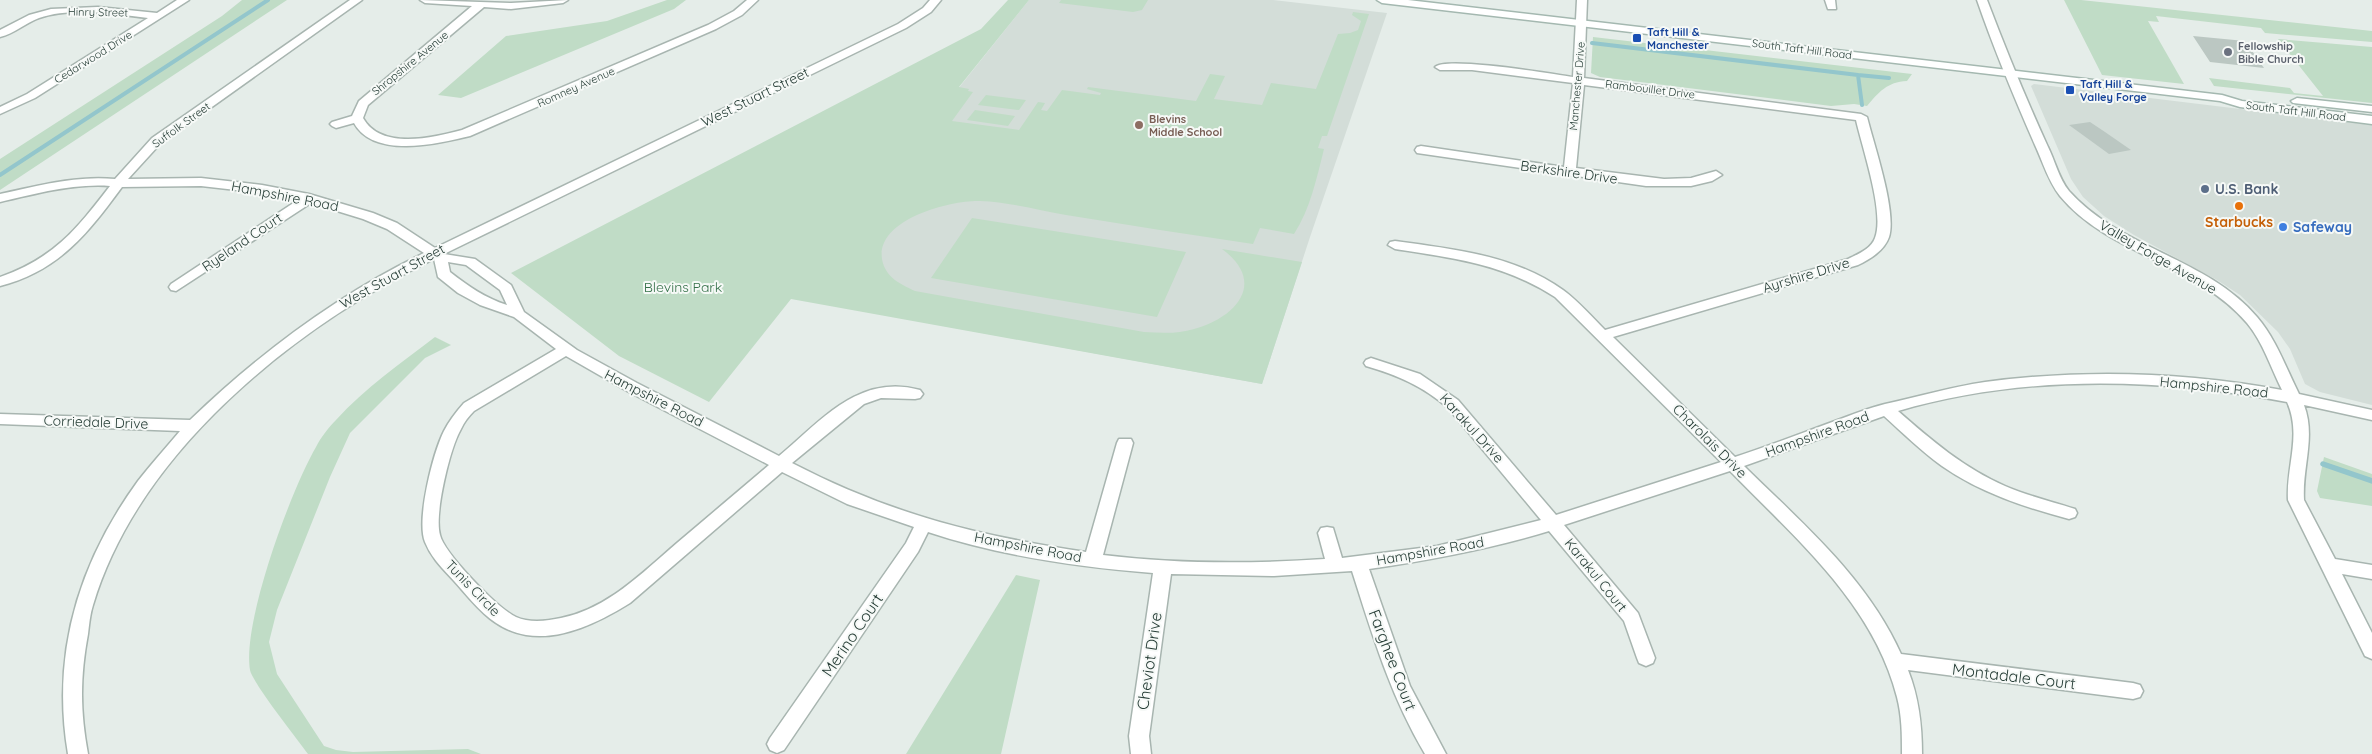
<svg xmlns="http://www.w3.org/2000/svg" width="2372" height="754" font-family="Quicksand,sans-serif">
<style>
.built{fill:#d3ddd8}
.green{fill:#c0dcc6}
.lines{fill:none;stroke-linecap:round;stroke-linejoin:round}
.stream-far1{stroke:#93c6cc;stroke-width:4}
.stream{stroke:#93c6cc;stroke-width:5.5}
.building{fill:#bbc7c2}
.minor-casing{stroke:#a8b5b0;stroke-width:3}
.secondary-casing{stroke:#a4b8b0;stroke-width:3}
.minor{fill:#fff;fill-rule:evenodd}
.secondary{fill:#fff;fill-rule:evenodd}
.transit-dot{fill:#1a4fb4;stroke:#f6f9f7;stroke-width:2}
.worship-dot{fill:#6b7280;stroke:#f6f9f7;stroke-width:2}
.education-dot{fill:#8d6e63;stroke:#f6f9f7;stroke-width:2}
.service-dot{fill:#5c6f8a;stroke:#f6f9f7;stroke-width:2}
.food-dot{fill:#e8710a;stroke:#f6f9f7;stroke-width:2}
.shop-dot{fill:#3f7fe0;stroke:#f6f9f7;stroke-width:2}
.labels{text-anchor:middle;dominant-baseline:central;stroke-width:4;stroke-linejoin:round;paint-order:stroke}
.far-street-label{font-size:11px;fill:#263d36;stroke:#f6f9f7}
.far-transit-label{font-size:11px;font-weight:bold;fill:#164399;stroke:#f6f9f7;text-anchor:start}
.far-worship-label{font-size:11px;font-weight:bold;fill:#5b616d;stroke:#f6f9f7;text-anchor:start}
.far-education-label{font-size:11px;font-weight:bold;fill:#785e54;stroke:#f6f9f7;text-anchor:start}
.street-label{font-size:14px;fill:#263d36;stroke:#f6f9f7}
.service-label{font-size:14px;font-weight:bold;fill:#4e5e75;stroke:#f6f9f7;text-anchor:start}
.food-label{font-size:14px;font-weight:bold;fill:#c56008;stroke:#f6f9f7}
.shop-label{font-size:14px;font-weight:bold;fill:#366cbe;stroke:#f6f9f7;text-anchor:start}
.park-label{font-size:14px;fill:#347048;stroke:#f6f9f7}
.near-street-label{font-size:16px;fill:#263d36;stroke:#f6f9f7}
</style>
<rect width="100%" height="100%" fill="#e5ede9"/>
<!-- built -->
<path class="built" d="M 1029,0 L 1273,0 L 1387,13 L 1310,237 L 1262,384 L 791,298 Z
M 2034,84 L 2372,125 L 2372,405 L 2320,392 L 2305,384 L 2290,349 L 2278,332 L 2240,295 L 2217,280 L 2134,235 L 2104,216 L 2083,197 L 2071,179 L 2031,86 Z"/>
<!-- green -->
<path class="green" d="M 242,0 L 287,0 L 0,190 L 0,159 L 222,16 Z
M 667,0 L 686,0 L 674,9 L 461,98 L 438,95 L 506,36 L 607,21 Z
M 1008,0 L 1029,0 L 959,87 L 969,89 L 968,91 L 973,92 L 952,121 L 1019,130 L 1038,102 L 1045,103 L 1041,110 L 1047,111 L 1062,90 L 1100,95 L 1101,93 L 1087,89 L 1088,87 L 1196,101 L 1210,74 L 1225,76 L 1214,99 L 1262,105 L 1271,83 L 1316,89 L 1338,34 L 1350,33 L 1358,30 L 1361,21 L 1352,15 L 1353,12 L 1369,14 L 1327,136 L 1322,136 L 1318,148 L 1324,149 C 1317,177 1310,210 1294,234 L 1260,228 L 1253,244 C 1191,235 1129,225 1066,215 C 1038,210 1008,202 980,201 C 951,200 876,219 882,259 C 885,277 900,284 915,291 L 1144,332 C 1162,333 1178,334 1194,329 C 1237,317 1267,282 1222,249 L 1302,262 L 1262,384 L 791,299 L 709,402 L 619,356 L 511,273 L 981,29 Z
M 1061,0 L 1148,0 L 1142,10 L 1133,12 L 1059,3 Z
M 2064,0 L 2081,0 L 2372,31 L 2372,42 L 2265,33 L 2261,28 L 2156,16 L 2159,22 L 2148,21 L 2184,84 L 2102,75 Z
M 1593,37 L 1912,74 L 1907,81 C 1887,82 1879,92 1867,106 L 1854,104 L 1831,106 L 1600,77 L 1591,73 Z
M 2278,39 L 2372,47 L 2372,103 L 2214,86 L 2209,78 L 2290,88 L 2294,93 L 2323,96 Z
M 986,95 L 1026,100 L 1019,110 L 978,105 Z
M 975,110 L 1015,116 L 1008,126 L 967,120 Z
M 972,218 L 1186,252 L 1157,317 L 931,278 Z
M 435,337 L 451,345 L 425,358 L 350,433 L 330,477 L 277,610 L 269,642 L 277,674 L 324,746 L 336,750 L 353,752 L 468,749 L 481,754 L 308,754 C 298,740 252,682 250,670 C 242,622 291,490 316,447 C 321,437 329,427 336,420 C 365,388 401,363 435,337 Z
M 2324,457 L 2372,474 L 2372,506 L 2320,498 L 2317,491 Z
M 1016,575 L 1040,580 L 1001,754 L 906,754 Z"/>
<g class="lines">
<!-- stream-far1 -->
<path class="stream-far1" d="M 1592,43 L 1858,75
M 1862,105 L 1858,75 L 1889,78
M 0,175 L 268,0"/>
<!-- stream -->
<path class="stream" d="M 2323,464 L 2372,481"/>
</g>
<!-- building -->
<path class="building" d="M 2193,36 L 2245,41 L 2264,68 L 2210,62 Z
M 2090,122 L 2105,132 L 2131,150 L 2109,154 L 2069,125 Z"/>
<g class="lines">
<!-- minor casing -->
<g class="minor-casing">
<path id="minor" d="M 177,0 L 189,0 L 35,98 L 0,114 L 0,107 L 27,94 L 148,18 C 114,14 72,7 39,18 C 25,23 14,34 0,37 L 0,30 L 29,15 L 51,9 L 98,7 L 157,13 Z
M 350,0 L 362,0 L 160,144 L 128,179 L 201,178 L 262,185 L 309,194 L 373,213 L 397,223 L 435,248 L 898,24 L 923,8 L 930,0 L 941,0 L 931,12 L 906,28 L 444,254 L 475,259 L 511,285 L 524,312 L 577,350 L 637,383 L 779,456 C 821,421 859,373 920,390 L 923,394 L 920,398 L 915,399 L 881,398 L 864,404 L 792,463 C 890,514 978,536 1086,552 L 1117,443 L 1119,439 L 1131,439 L 1133,443 L 1103,555 C 1176,564 1251,564 1325,559 L 1318,533 L 1321,528 L 1327,527 L 1333,528 L 1342,558 L 1437,546 L 1541,520 L 1448,408 C 1423,386 1397,375 1366,366 L 1364,363 L 1366,360 L 1371,358 L 1420,374 L 1458,400 L 1556,515 L 1721,462 L 1555,297 C 1504,264 1454,258 1395,249 L 1388,245 L 1390,242 L 1395,241 C 1453,249 1514,255 1563,290 C 1578,301 1592,317 1605,330 L 1848,259 C 1858,254 1871,249 1875,238 C 1885,213 1862,147 1856,120 L 1584,85 L 1576,168 L 1664,179 L 1691,178 L 1716,171 L 1722,175 L 1712,181 L 1691,186 L 1646,186 L 1417,153 L 1415,150 L 1417,147 L 1421,146 L 1564,167 L 1573,83 L 1472,70 L 1440,70 L 1435,67 C 1446,56 1552,74 1573,77 L 1577,0 L 1587,0 L 1584,78 L 1861,114 L 1867,117 C 1874,145 1897,212 1889,237 C 1884,251 1870,259 1858,265 L 1613,337 L 1735,457 C 1769,446 1802,433 1835,421 C 1851,415 1869,408 1885,404 C 1918,397 1951,387 1985,382 C 2084,369 2184,372 2282,390 C 2271,368 2263,342 2247,323 C 2197,264 2109,255 2060,196 C 2048,181 2043,162 2035,145 C 2014,97 1994,49 1977,0 L 1987,0 C 2006,50 2026,99 2048,147 C 2055,161 2059,179 2069,191 C 2121,249 2207,258 2257,317 C 2276,339 2286,368 2299,394 L 2372,410 L 2372,420 L 2304,405 C 2316,437 2302,467 2304,500 L 2335,559 L 2372,565 L 2372,579 L 2342,574 L 2372,633 L 2372,659 L 2365,656 L 2288,500 C 2286,466 2302,435 2287,402 C 2160,378 2024,374 1898,411 C 1931,440 1964,468 2005,486 C 2028,496 2051,501 2075,509 L 2077,513 L 2075,517 L 2069,519 C 2024,507 1981,493 1942,466 C 1921,451 1903,433 1884,416 L 1744,466 C 1802,523 1867,578 1901,654 L 2133,683 L 2140,685 L 2143,691 L 2140,697 L 2133,699 L 1908,670 C 1919,698 1922,725 1922,754 L 1902,754 C 1902,735 1902,716 1897,697 C 1873,603 1795,538 1730,471 L 1564,525 L 1638,613 L 1655,658 L 1653,663 L 1646,666 L 1639,663 L 1637,658 L 1624,621 L 1549,531 C 1490,549 1430,560 1369,569 L 1410,686 L 1446,754 L 1425,754 C 1391,697 1372,634 1352,571 L 1274,576 L 1171,574 L 1149,736 L 1151,754 L 1131,754 L 1129,736 L 1153,573 C 1078,567 1000,556 928,532 L 918,552 L 784,750 L 777,753 L 770,750 L 767,744 L 770,738 L 906,543 L 914,527 L 847,504 L 782,472 L 630,603 C 601,621 562,641 526,635 C 497,630 480,611 462,590 C 449,574 433,562 425,542 C 416,520 433,453 444,431 C 449,421 456,412 464,403 L 556,349 L 514,317 L 480,305 L 458,293 L 438,277 L 434,259 C 295,327 139,451 93,605 C 90,614 89,625 88,634 C 80,677 80,711 88,754 L 68,754 C 51,654 79,562 138,481 C 151,464 166,448 180,431 L 0,424 L 0,414 L 190,420 C 260,353 337,295 424,253 L 387,229 L 363,219 L 311,203 L 176,291 L 171,290 L 169,287 L 171,284 L 298,200 L 262,193 L 201,186 L 122,187 C 88,233 59,271 0,286 L 0,277 C 54,258 76,230 110,186 C 76,183 33,194 0,202 L 0,194 C 37,186 77,175 115,179 L 152,138 ZM 448,262 L 466,265 L 500,290 L 507,305 C 485,298 468,286 450,272 ZM 566,356 L 627,391 L 769,465 C 738,491 708,517 677,543 C 642,573 607,609 561,618 C 547,621 529,623 516,617 C 498,609 444,553 440,535 C 434,514 450,448 461,429 C 464,422 469,416 474,411 Z
M 420,0 L 511,3 L 568,0 L 563,3 L 511,9 L 484,7 L 368,105 L 363,118 C 381,150 432,138 462,130 L 708,25 L 734,11 L 747,0 L 758,0 L 742,15 L 716,29 L 470,136 C 437,144 374,159 354,123 L 336,128 L 332,126 L 330,124 L 332,122 L 352,116 L 359,101 L 472,6 L 425,3 Z
M 1825,0 L 1835,0 L 1836,9 L 1828,9 Z"/>
</g>
<!-- secondary casing -->
<g class="secondary-casing">
<path id="secondary" d="M 1377,0 L 1408,0 L 2222,95 L 2242,101 L 2372,116 L 2372,124 L 2240,107 L 2220,101 L 1382,3 Z
M 2297,98 L 2372,106 L 2372,112 L 2293,103 L 2291,101 Z"/>
</g>
<!-- minor -->
<use href="#minor" class="minor"/>
<!-- secondary -->
<use href="#secondary" class="secondary"/>
</g>
<!-- markers -->
<g class="transit-dot">
<rect x="1632" y="33" width="10" height="10" rx="2.5"/>
<rect x="2065" y="85" width="10" height="10" rx="2.5"/>
</g>
<circle class="worship-dot" cx="2228" cy="52" r="5"/>
<circle class="education-dot" cx="1139" cy="125" r="5"/>
<circle class="service-dot" cx="2205" cy="189" r="5"/>
<circle class="food-dot" cx="2239" cy="206" r="5"/>
<circle class="shop-dot" cx="2283" cy="227" r="5"/>
<g class="labels">
<!-- far-street labels -->
<g class="far-street-label">
<text transform="translate(98 12) rotate(1)">Hinry Street</text>
<text transform="translate(1802 49) rotate(7)">South Taft Hill Road</text>
<text transform="translate(93 57) rotate(-32)">Cedarwood Drive</text>
<text transform="translate(410 63) rotate(-39)">Shropshire Avenue</text>
<text transform="translate(1577 86) rotate(-85)">Manchester Drive</text>
<text transform="translate(576 87) rotate(-24)">Romney Avenue</text>
<text transform="translate(1650 89) rotate(7)">Rambouillet Drive</text>
<text transform="translate(2296 111) rotate(7)">South Taft Hill Road</text>
<text transform="translate(181 125) rotate(-36)">Suffolk Street</text>
</g>
<!-- far-transit labels -->
<g class="far-transit-label">
<text x="1647" y="32">Taft Hill &amp;<tspan x="1647" dy="13">Manchester</tspan></text>
<text x="2080" y="84">Taft Hill &amp;<tspan x="2080" dy="13">Valley Forge</tspan></text>
</g>
<!-- far-worship labels -->
<g class="far-worship-label">
<text x="2238" y="46">Fellowship<tspan x="2238" dy="13">Bible Church</tspan></text>
</g>
<!-- far-education labels -->
<g class="far-education-label">
<text x="1149" y="119">Blevins<tspan x="1149" dy="13">Middle School</tspan></text>
</g>
<!-- street labels -->
<g class="street-label">
<text transform="translate(755 97) rotate(-26)">West Stuart Street</text>
<text transform="translate(1569 172) rotate(8)">Berkshire Drive</text>
<text transform="translate(285 196) rotate(11)">Hampshire Road</text>
<text transform="translate(242 242) rotate(-34)">Ryeland Court</text>
<text transform="translate(2158 257) rotate(30)">Valley Forge Avenue</text>
<text transform="translate(1806 275) rotate(-17)">Ayrshire Drive</text>
<text transform="translate(392 276) rotate(-29)">West Stuart Street</text>
<text transform="translate(2214 387) rotate(6)">Hampshire Road</text>
<text transform="translate(654 398) rotate(27)">Hampshire Road</text>
<text transform="translate(96 422) rotate(2)">Corriedale Drive</text>
<text transform="translate(1472 428) rotate(48)">Karakul Drive</text>
<text transform="translate(1817 434) rotate(-20)">Hampshire Road</text>
<text transform="translate(1710 441) rotate(45)">Charolais Drive</text>
<text transform="translate(1028 547) rotate(11)">Hampshire Road</text>
<text transform="translate(1430 551) rotate(-10)">Hampshire Road</text>
<text transform="translate(1596 575) rotate(51)">Karakul Court</text>
<text transform="translate(473 588) rotate(46)">Tunis Circle</text>
</g>
<!-- service labels -->
<g class="service-label">
<text x="2215" y="189">U.S. Bank</text>
</g>
<!-- food labels -->
<g class="food-label">
<text x="2239" y="222">Starbucks</text>
</g>
<!-- shop labels -->
<g class="shop-label">
<text x="2293" y="227">Safeway</text>
</g>
<!-- park labels -->
<g class="park-label">
<text x="683" y="287">Blevins Park</text>
</g>
<!-- near-street labels -->
<g class="near-street-label">
<text transform="translate(852 635) rotate(-56)">Merino Court</text>
<text transform="translate(1393 660) rotate(69)">Farghee Court</text>
<text transform="translate(1149 661) rotate(-82)">Cheviot Drive</text>
<text transform="translate(2014 676) rotate(7)">Montadale Court</text>
</g>
</g>
</svg>
